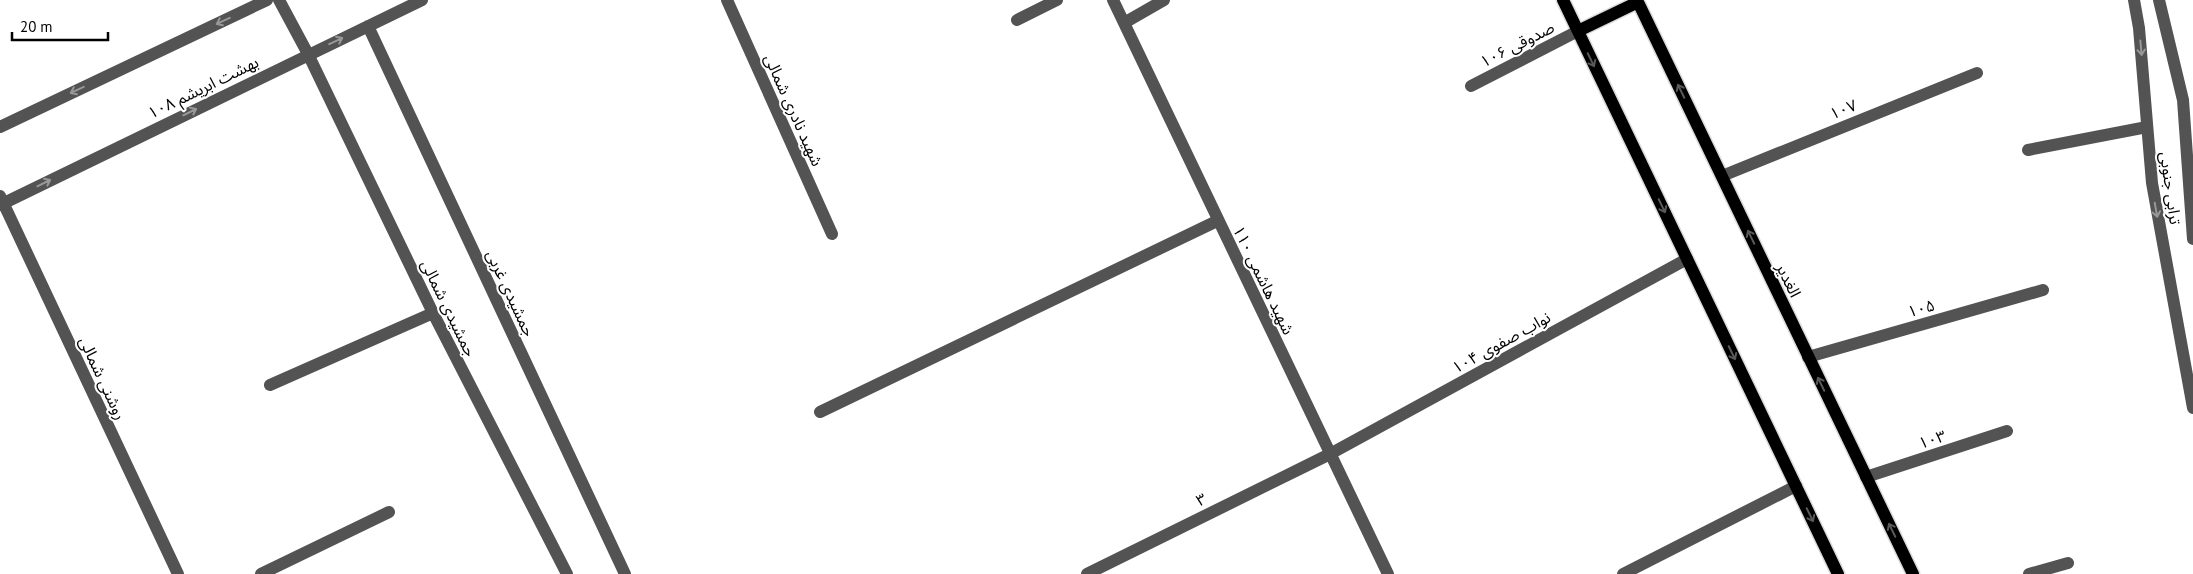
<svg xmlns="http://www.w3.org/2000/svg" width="2193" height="574" font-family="'PT Sans','Noto Sans Arabic',sans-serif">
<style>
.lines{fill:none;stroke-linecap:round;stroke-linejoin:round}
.major-casing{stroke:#dbdbdb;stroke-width:15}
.minor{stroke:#535353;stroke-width:12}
.major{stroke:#000;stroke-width:12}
.oneway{stroke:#989898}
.oneway2{stroke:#595959}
.labels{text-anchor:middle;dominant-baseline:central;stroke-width:4;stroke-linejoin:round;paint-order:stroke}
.street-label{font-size:16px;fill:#000;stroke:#fff}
</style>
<rect width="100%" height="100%" fill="#fff"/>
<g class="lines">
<!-- major casing -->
<g class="major-casing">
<path id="major" d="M 1563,0 L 1838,574
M 1637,0 L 1913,574
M 1578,31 L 1638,2"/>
</g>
<!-- minor -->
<path class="minor" d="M 279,0 L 308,54 L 433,313 L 567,574
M 727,0 L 832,234
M 1113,0 L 1388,574
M 2134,0 L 2139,28 L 2152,183 L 2193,408
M 2159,0 L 2183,100 L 2193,239
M 1017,20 L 1057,0
M 1124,23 L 1164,0
M 368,26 L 625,574
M 1471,86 L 1578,31
M 0,127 L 267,0
M 2028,150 L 2147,127
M 1722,176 L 1977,73
M 0,196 L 178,574
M 0,205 L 422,0
M 1808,357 L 2043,290
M 270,385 L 433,313
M 820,412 L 1217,221
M 1866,477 L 2007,431
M 261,574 L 389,512
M 1087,574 L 1330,454 L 1687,259
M 1623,574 L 1796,486
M 2029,574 L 2068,563"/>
<!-- major -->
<use href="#major" class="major"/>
</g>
<!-- one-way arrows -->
<defs><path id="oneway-shaft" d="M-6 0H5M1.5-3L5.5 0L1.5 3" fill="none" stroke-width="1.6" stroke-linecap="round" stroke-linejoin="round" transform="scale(1.25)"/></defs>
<g class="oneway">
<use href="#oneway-shaft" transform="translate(223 21) rotate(155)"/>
<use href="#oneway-shaft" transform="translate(336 41) rotate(-25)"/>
<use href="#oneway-shaft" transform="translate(2141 48) rotate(85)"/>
<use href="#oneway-shaft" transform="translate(77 90) rotate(155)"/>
<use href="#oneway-shaft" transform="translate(190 112) rotate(-26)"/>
<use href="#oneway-shaft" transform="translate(44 183) rotate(-26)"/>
<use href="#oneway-shaft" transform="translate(2156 210) rotate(80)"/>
</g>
<g class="oneway2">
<use href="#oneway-shaft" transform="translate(1591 60) rotate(64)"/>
<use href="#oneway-shaft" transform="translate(1681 91) rotate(-116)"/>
<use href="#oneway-shaft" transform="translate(1662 206) rotate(64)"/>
<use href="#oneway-shaft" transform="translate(1751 237) rotate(-116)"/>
<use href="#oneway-shaft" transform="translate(1732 353) rotate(64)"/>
<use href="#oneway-shaft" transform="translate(1821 384) rotate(-116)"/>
<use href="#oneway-shaft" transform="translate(1810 515) rotate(64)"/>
<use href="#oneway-shaft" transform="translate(1892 530) rotate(-116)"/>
</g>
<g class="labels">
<!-- street labels -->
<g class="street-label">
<text transform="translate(1517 44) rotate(-27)">صدوقی ۱۰۶</text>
<text transform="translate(203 87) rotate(-26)">بهشت ابریشم ۱۰۸</text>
<text transform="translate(1843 109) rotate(-22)">۱۰۷</text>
<text transform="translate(794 110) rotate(66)">شهید نادری شمالی</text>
<text transform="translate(2171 188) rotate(82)">ترابی جنوبی</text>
<text transform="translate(1264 280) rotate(64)">شهید هاشمی ۱۱۰</text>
<text transform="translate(1789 280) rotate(64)">الغدیر</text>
<text transform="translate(511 293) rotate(65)">جمشیدی غربی</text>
<text transform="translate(449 308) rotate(64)">جمشیدی شمالی</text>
<text transform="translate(1921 308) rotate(-16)">۱۰۵</text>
<text transform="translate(1501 342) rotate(-29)">نواب صفوی ۱۰۴</text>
<text transform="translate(103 378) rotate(65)">روشنی شمالی</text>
<text transform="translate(1932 439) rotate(-18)">۱۰۳</text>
<text transform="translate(1201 499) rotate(-26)">۳</text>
</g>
</g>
<!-- scale -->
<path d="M12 32v8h96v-8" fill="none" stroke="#000000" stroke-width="2.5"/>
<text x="20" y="32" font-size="15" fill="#000000" stroke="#ffffff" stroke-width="4" paint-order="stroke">20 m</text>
</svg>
